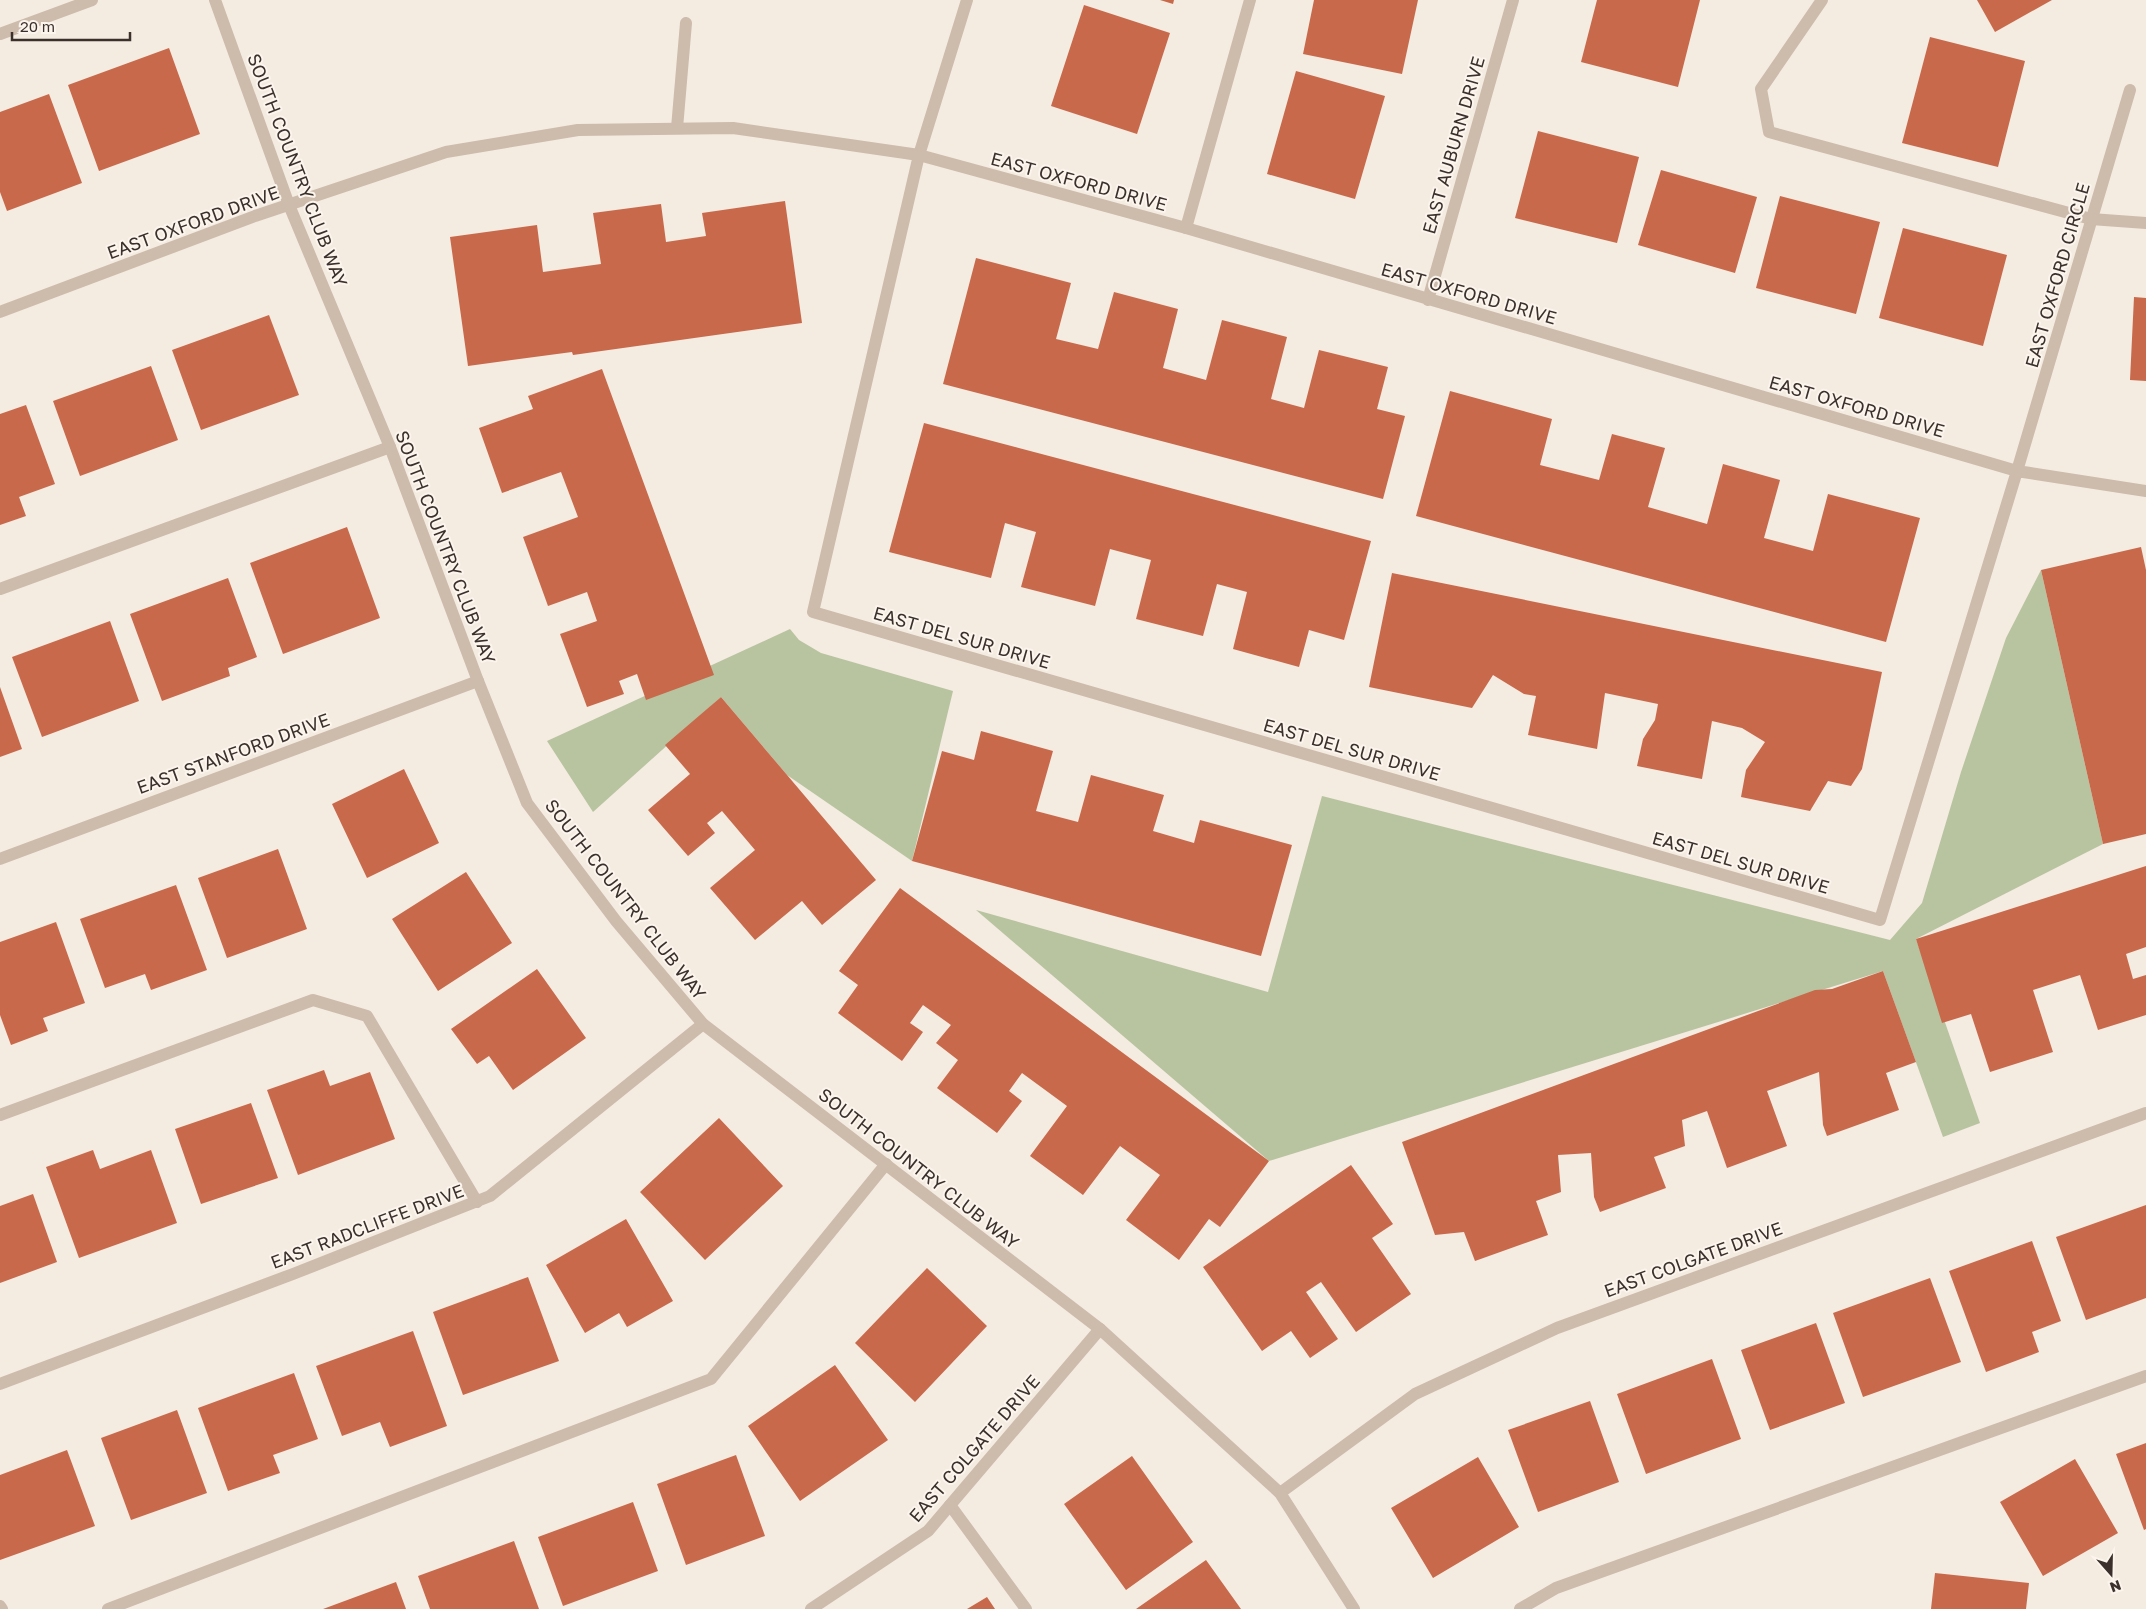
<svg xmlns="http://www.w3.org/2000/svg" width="2146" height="1609" font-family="'Golos Text',sans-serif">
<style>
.green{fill:#b8c4a0}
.building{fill:#c8694b}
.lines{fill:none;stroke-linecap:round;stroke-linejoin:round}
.service{stroke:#cdbbac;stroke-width:12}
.minor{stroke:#cdbbac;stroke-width:12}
.tertiary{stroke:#cdbbac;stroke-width:12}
.labels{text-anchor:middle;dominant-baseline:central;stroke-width:4;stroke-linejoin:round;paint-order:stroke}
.street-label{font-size:18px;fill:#3b302b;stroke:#fbf5ee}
</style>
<rect width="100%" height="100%" fill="#f4ebe1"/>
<!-- green -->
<path class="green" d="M 2041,570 L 2103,844 L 1916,939 L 1980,1123 L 1943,1137 L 1883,971 L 1269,1161 L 976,910 L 1268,992 L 1322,796 L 1890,940 L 1922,903 L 1961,772 L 2006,638 Z
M 790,629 L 799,640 L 821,653 L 953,691 L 912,861 L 787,775 L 721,697 L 593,812 L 547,741 Z"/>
<!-- building -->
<path class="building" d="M 1160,0 L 1174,0 L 1173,4 Z
M 1314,0 L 1418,0 L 1402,74 L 1303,54 Z
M 1597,0 L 1700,0 L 1678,87 L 1581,62 Z
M 1977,0 L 2052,0 L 1995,32 Z
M 1084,5 L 1170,33 L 1137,134 L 1051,106 Z
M 1930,37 L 2025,61 L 1998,167 L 1902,143 Z
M 169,48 L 200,134 L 99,171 L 68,85 Z
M 1296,71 L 1385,96 L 1355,199 L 1267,174 Z
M 49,94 L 82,183 L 7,211 L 0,192 L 0,112 Z
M 1538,131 L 1639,157 L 1617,243 L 1515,218 Z
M 1661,170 L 1757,197 L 1735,273 L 1638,245 Z
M 1780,196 L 1880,222 L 1856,314 L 1756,288 Z
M 785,201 L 802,323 L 573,355 L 572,352 L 468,366 L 450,237 L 537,225 L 543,272 L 601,264 L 593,213 L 661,204 L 666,242 L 706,236 L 702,213 Z
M 1903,228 L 2007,255 L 1983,346 L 1879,318 Z
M 976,258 L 1071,283 L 1056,339 L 1098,349 L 1114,292 L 1178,309 L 1163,368 L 1206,380 L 1222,320 L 1287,337 L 1271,399 L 1304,408 L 1319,350 L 1388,367 L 1377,409 L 1405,416 L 1383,499 L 943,384 Z
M 2134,297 L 2146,298 L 2146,381 L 2130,380 Z
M 269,315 L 299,395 L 201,430 L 172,350 Z
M 151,366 L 178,440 L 80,476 L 53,401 Z
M 602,369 L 714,675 L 646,700 L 637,674 L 619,681 L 624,694 L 587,707 L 560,634 L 597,621 L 587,592 L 548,606 L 523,537 L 578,517 L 561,472 L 502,493 L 479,428 L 533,409 L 528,396 Z
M 1450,391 L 1552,419 L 1540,465 L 1599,480 L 1612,434 L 1665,448 L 1648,507 L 1707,524 L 1723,464 L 1780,480 L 1764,538 L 1813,551 L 1828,494 L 1920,518 L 1886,642 L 1416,516 Z
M 26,405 L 55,484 L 19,497 L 26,516 L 0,525 L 0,414 Z
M 924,423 L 1371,541 L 1344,640 L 1309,630 L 1299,667 L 1233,649 L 1247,592 L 1217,584 L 1203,636 L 1136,619 L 1151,560 L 1110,549 L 1095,606 L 1021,587 L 1036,532 L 1005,523 L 991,578 L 889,552 Z
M 347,527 L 380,618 L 283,654 L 250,563 Z
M 2141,547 L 2146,570 L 2146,834 L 2103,844 L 2041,570 Z
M 1392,573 L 1882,672 L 1862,769 L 1851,786 L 1828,781 L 1810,811 L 1741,797 L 1746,770 L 1765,742 L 1742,728 L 1712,721 L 1702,779 L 1637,766 L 1643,739 L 1655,720 L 1658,704 L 1605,693 L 1597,749 L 1528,735 L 1536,696 L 1524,694 L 1493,675 L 1472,708 L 1369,687 Z
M 228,578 L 257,657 L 228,668 L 230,676 L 162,701 L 130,614 Z
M 110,621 L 139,701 L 42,737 L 12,657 Z
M 0,687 L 22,749 L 0,757 Z
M 721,697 L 876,880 L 822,925 L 802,901 L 755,940 L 710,888 L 755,850 L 722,811 L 707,823 L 715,833 L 688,856 L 648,810 L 690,774 L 665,745 Z
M 981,731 L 1053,751 L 1036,811 L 1078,822 L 1091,775 L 1164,795 L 1153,831 L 1194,843 L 1200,820 L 1292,845 L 1261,956 L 912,861 L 942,751 L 974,760 Z
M 404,769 L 439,843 L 367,878 L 332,804 Z
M 278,849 L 307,929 L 227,958 L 198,878 Z
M 2146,866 L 2146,947 L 2126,954 L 2133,979 L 2146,975 L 2146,1015 L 2098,1030 L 2080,975 L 2033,990 L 2053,1052 L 1990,1072 L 1971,1014 L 1942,1023 L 1916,939 Z
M 466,872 L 512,943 L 438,991 L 392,919 Z
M 176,885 L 207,970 L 151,990 L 145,974 L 105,988 L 80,919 Z
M 900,888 L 1269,1161 L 1220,1227 L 1209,1219 L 1179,1260 L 1126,1220 L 1160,1175 L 1120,1146 L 1083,1195 L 1030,1156 L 1067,1106 L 1022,1073 L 1009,1091 L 1022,1101 L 997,1133 L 937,1088 L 958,1060 L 936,1043 L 951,1025 L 923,1005 L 910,1023 L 923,1032 L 902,1061 L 838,1013 L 858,985 L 839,971 Z
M 56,922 L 85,1003 L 43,1018 L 48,1031 L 11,1045 L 0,1015 L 0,942 Z
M 537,969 L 586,1038 L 513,1090 L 489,1056 L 477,1064 L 451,1029 Z
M 1883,971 L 1916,1062 L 1886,1073 L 1899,1110 L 1827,1136 L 1823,1125 L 1819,1072 L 1767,1091 L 1787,1146 L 1727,1168 L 1707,1111 L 1682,1120 L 1685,1146 L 1654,1157 L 1666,1188 L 1600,1212 L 1594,1197 L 1591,1153 L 1558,1155 L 1561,1192 L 1536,1201 L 1548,1235 L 1475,1261 L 1464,1232 L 1435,1235 L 1402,1142 L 1815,990 L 1832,989 Z
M 324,1070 L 330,1086 L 370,1072 L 395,1139 L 298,1175 L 267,1090 Z
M 251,1103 L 278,1178 L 201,1204 L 175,1129 Z
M 719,1118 L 783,1186 L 705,1260 L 640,1192 Z
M 93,1150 L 100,1169 L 151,1150 L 177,1223 L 79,1258 L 46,1167 Z
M 1351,1165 L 1393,1224 L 1372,1238 L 1411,1294 L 1356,1332 L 1321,1282 L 1306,1292 L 1338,1339 L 1310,1358 L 1291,1331 L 1262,1351 L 1203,1267 Z
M 33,1194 L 57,1262 L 0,1283 L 0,1206 Z
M 2146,1205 L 2146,1298 L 2086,1320 L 2056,1237 Z
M 626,1219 L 673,1301 L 627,1327 L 619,1313 L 585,1333 L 546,1265 Z
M 2032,1241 L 2061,1321 L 2032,1332 L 2039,1352 L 1986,1372 L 1949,1271 Z
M 927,1268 L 987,1326 L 915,1402 L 855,1343 Z
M 528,1277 L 559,1361 L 463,1395 L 433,1312 Z
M 1930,1278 L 1961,1362 L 1863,1397 L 1833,1313 Z
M 1816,1323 L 1845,1403 L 1770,1430 L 1741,1350 Z
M 413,1331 L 447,1426 L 390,1447 L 380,1422 L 342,1436 L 316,1366 Z
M 1712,1359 L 1741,1439 L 1646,1474 L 1617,1394 Z
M 835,1365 L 888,1440 L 800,1501 L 748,1426 Z
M 294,1373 L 318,1439 L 273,1455 L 280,1473 L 228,1491 L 198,1408 Z
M 1590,1401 L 1619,1482 L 1538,1512 L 1508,1430 Z
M 177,1410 L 207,1493 L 131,1520 L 101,1438 Z
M 2146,1443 L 2146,1529 L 2144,1530 L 2116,1454 Z
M 67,1450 L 95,1526 L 0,1560 L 0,1475 Z
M 736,1455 L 765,1536 L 686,1565 L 657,1484 Z
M 1132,1456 L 1193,1542 L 1126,1590 L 1064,1504 Z
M 1478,1457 L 1519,1527 L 1433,1578 L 1391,1508 Z
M 2075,1459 L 2118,1533 L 2043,1576 L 2000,1502 Z
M 633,1502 L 658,1571 L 563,1606 L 538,1537 Z
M 514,1541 L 539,1609 L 430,1609 L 418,1576 Z
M 1206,1560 L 1241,1609 L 1136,1609 Z
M 1935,1573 L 2029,1583 L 2026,1609 L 1931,1609 Z
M 396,1582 L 406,1609 L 323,1609 Z
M 987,1597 L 995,1609 L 967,1609 Z"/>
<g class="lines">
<!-- service -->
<path class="service" d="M 1822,0 L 1761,89 L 1769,132 L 2091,219 L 2146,223
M 0,34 L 92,0
M 677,128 L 686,23
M 1186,228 L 1250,0
M 0,589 L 390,447
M 0,1115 L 313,1000 L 367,1016 L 477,1202
M 950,1505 L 1026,1609
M 0,1606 L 2,1609
M 108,1609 L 711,1379 L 886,1164
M 1520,1609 L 1556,1588 L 2146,1376"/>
<!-- minor -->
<path class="minor" d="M 967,0 L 919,155 L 813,612 L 1880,920 L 2017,471 L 2130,90
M 1428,300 L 1513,0
M 0,312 L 255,216 L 446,152 L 578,130 L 733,128 L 919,155 L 1186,228 L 2017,471 L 2146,491
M 0,859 L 478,681
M 0,1384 L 293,1274 L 490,1196 L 703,1024
M 1280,1493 L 1415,1394 L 1557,1328 L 2146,1113
M 811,1609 L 928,1531 L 1100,1329"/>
<!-- tertiary -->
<path class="tertiary" d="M 215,0 L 289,205 L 390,447 L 478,681 L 527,803 L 616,921 L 703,1024 L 1100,1329 L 1280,1493 L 1354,1609"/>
</g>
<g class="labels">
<!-- street labels -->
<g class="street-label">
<text transform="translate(1453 145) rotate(-74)">EAST AUBURN DRIVE</text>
<text transform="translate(298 170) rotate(69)">SOUTH COUNTRY CLUB WAY</text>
<text transform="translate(1079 181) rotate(15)">EAST OXFORD DRIVE</text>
<text transform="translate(193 222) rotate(-20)">EAST OXFORD DRIVE</text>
<text transform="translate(2057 275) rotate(-74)">EAST OXFORD CIRCLE</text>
<text transform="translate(1469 293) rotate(16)">EAST OXFORD DRIVE</text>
<text transform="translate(1857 406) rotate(16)">EAST OXFORD DRIVE</text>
<text transform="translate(446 547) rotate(69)">SOUTH COUNTRY CLUB WAY</text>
<text transform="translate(962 637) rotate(16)">EAST DEL SUR DRIVE</text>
<text transform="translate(1352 749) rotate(16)">EAST DEL SUR DRIVE</text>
<text transform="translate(233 753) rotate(-20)">EAST STANFORD DRIVE</text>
<text transform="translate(1741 862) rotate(16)">EAST DEL SUR DRIVE</text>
<text transform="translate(626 899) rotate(52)">SOUTH COUNTRY CLUB WAY</text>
<text transform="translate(919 1168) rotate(38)">SOUTH COUNTRY CLUB WAY</text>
<text transform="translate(367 1226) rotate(-21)">EAST RADCLIFFE DRIVE</text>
<text transform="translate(1693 1259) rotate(-20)">EAST COLGATE DRIVE</text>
<text transform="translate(974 1448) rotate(-49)">EAST COLGATE DRIVE</text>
</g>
</g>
<!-- north arrow -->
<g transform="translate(2111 1574) rotate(160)" stroke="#fbf5ee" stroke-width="4" paint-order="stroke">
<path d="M0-4L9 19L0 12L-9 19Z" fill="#3b302b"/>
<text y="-8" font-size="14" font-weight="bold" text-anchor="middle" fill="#3b302b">N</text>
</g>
<!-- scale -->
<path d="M12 32v8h118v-8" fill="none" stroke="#3b302b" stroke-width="2.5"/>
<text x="20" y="32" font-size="15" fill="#3b302b" stroke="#fbf5ee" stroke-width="4" paint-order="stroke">20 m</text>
</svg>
